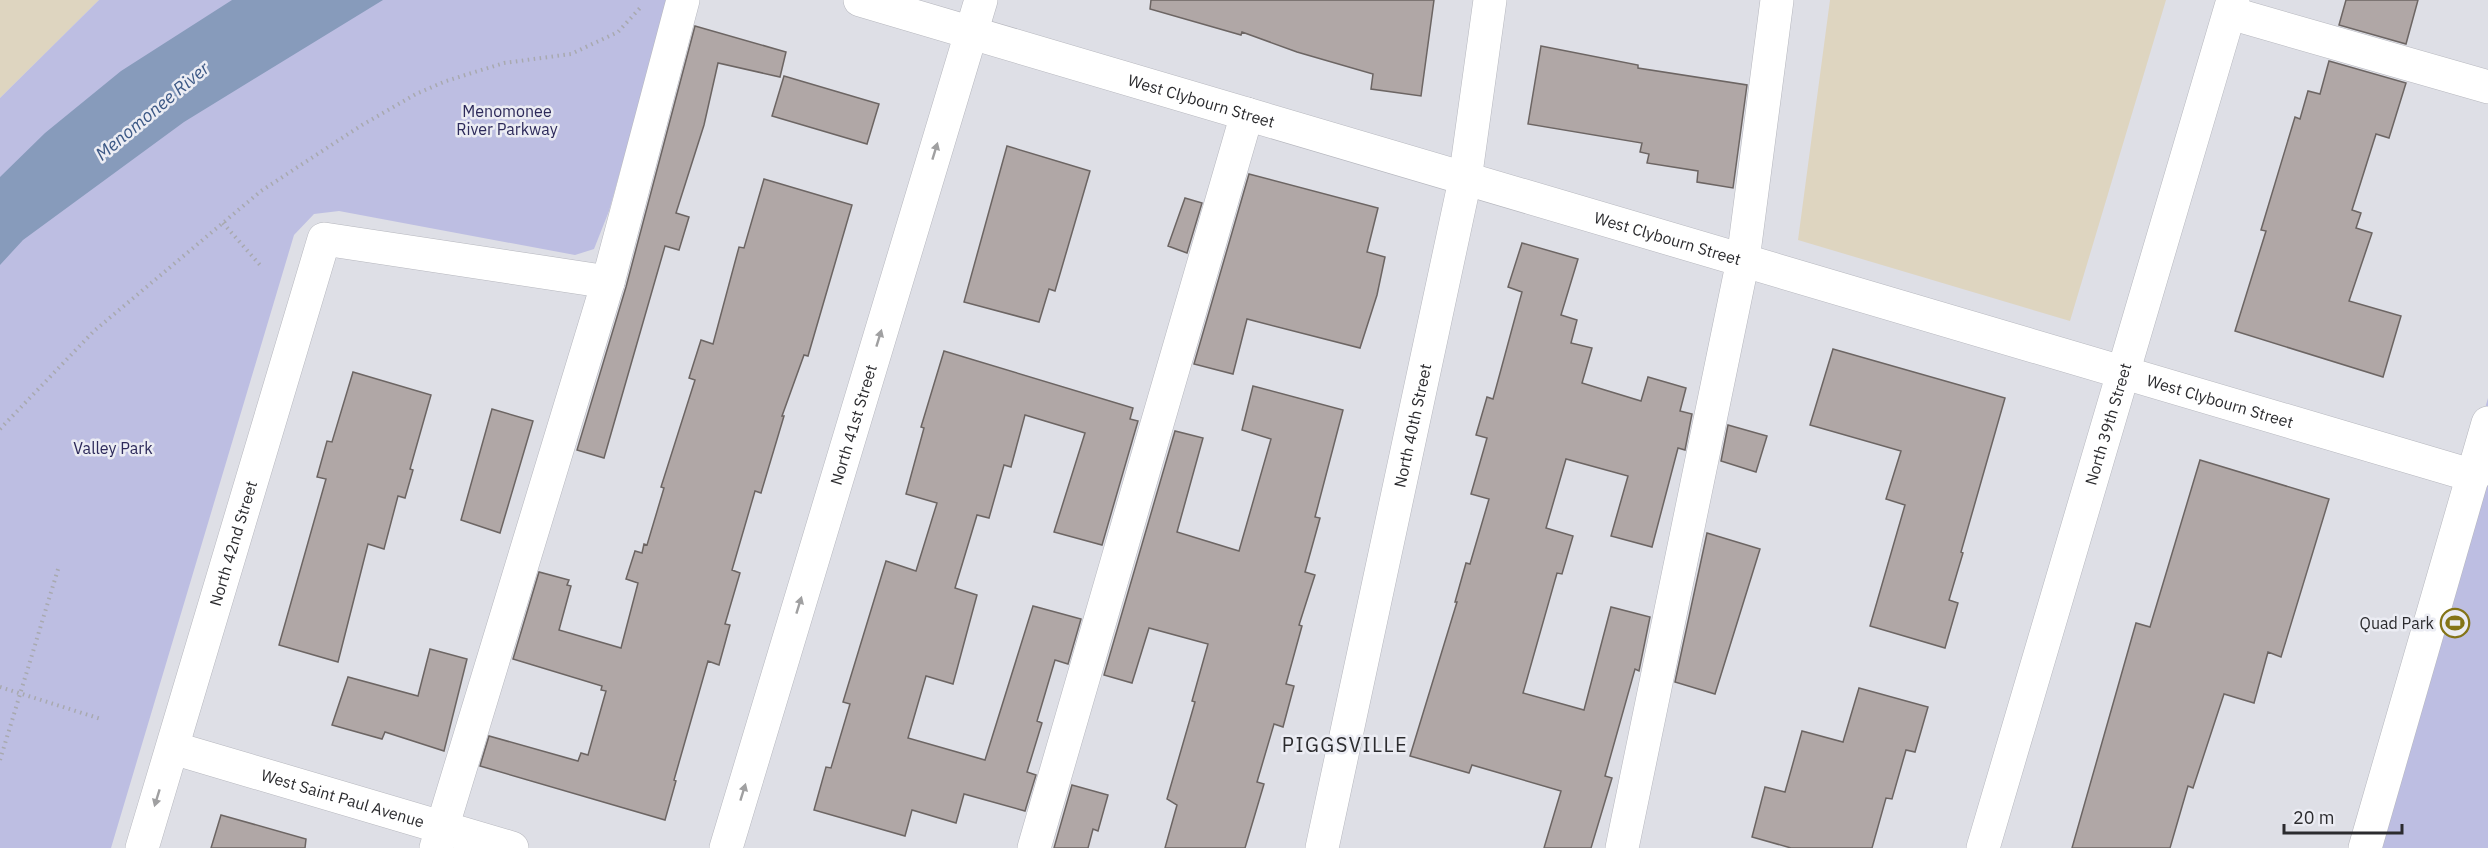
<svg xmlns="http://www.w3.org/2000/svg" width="2488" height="848" font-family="'IBM Plex Sans',sans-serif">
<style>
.industrial{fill:#ded5c0}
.green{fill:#bdbee2}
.water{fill:#879bbb}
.building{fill:#b0a7a6;stroke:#6c6563;stroke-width:1.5}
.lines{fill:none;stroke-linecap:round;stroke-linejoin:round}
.minor-casing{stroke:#b6b7be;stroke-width:34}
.path{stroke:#a8a9af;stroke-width:4;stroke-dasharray:1.5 4.5;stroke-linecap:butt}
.minor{stroke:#fff;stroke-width:33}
.oneway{fill:#a0a0a1}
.labels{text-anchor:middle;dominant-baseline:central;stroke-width:5;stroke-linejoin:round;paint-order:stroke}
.street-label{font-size:16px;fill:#2b2b2e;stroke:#ebecf3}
.park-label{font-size:16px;fill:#2d2a5a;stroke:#ebecf3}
.poi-label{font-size:16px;fill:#2b2b2e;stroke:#ebecf3;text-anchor:end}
.water-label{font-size:18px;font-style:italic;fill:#3c5885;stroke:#ebecf3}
.quarter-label{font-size:20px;letter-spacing:1.5px;fill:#2b2b2e;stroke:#ebecf3}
</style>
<rect width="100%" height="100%" fill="#dedfe6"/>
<!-- industrial -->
<path class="industrial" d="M 0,0 L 99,0 L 0,98 Z
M 1830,0 L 2166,0 L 2070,321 L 1798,240 Z"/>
<!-- green -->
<path class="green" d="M 99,0 L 668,0 L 609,211 L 594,249 L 575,255 L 339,211 L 314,214 L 294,235 L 111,848 L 0,848 L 0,98 Z
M 2488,398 L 2488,848 L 2357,848 Z"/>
<!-- water -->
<path class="water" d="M 232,0 L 383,0 L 184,122 L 23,240 L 0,265 L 0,177 L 45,133 L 121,71 Z"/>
<!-- building -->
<path class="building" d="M 1151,0 L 1434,0 L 1421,96 L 1371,89 L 1373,74 L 1297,52 L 1242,32 L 1241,35 L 1150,9 Z
M 2346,0 L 2418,0 L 2406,44 L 2339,25 Z
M 695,26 L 786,52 L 780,77 L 718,63 L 704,125 L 676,213 L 689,217 L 679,250 L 665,246 L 604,458 L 577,450 L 626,287 Z
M 1541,46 L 1638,65 L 1638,68 L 1747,85 L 1733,188 L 1697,182 L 1698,171 L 1647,163 L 1649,154 L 1640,152 L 1642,143 L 1528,124 Z
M 2329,61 L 2406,83 L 2389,138 L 2376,134 L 2352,210 L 2361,213 L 2356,228 L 2372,233 L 2349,301 L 2401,316 L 2383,377 L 2235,331 L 2266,231 L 2261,230 L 2295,117 L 2300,119 L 2308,91 L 2320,94 Z
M 784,76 L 879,104 L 867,144 L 772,116 Z
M 1007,146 L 1090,171 L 1055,291 L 1049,289 L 1039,322 L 964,302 Z
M 1249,174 L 1378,208 L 1367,252 L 1385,257 L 1377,295 L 1360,348 L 1247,319 L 1233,374 L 1194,364 Z
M 764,179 L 852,205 L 808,356 L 804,355 L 782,416 L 784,416 L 761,493 L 755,491 L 732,570 L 740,573 L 725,624 L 730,625 L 719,665 L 708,661 L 674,780 L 676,781 L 665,820 L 480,766 L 489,736 L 578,761 L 581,753 L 588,755 L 606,691 L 601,690 L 602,686 L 513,659 L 539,572 L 569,580 L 567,585 L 571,586 L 559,630 L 621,648 L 638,583 L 626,579 L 635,551 L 642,553 L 644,544 L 647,545 L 664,488 L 661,487 L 695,380 L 689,378 L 701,340 L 713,344 L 739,247 L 744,248 Z
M 1185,198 L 1202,203 L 1187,253 L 1168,246 Z
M 1522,243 L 1578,259 L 1561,315 L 1577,320 L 1571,343 L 1592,348 L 1582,383 L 1641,401 L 1648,377 L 1686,388 L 1680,411 L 1692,414 L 1685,450 L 1678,448 L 1652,547 L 1611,536 L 1628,476 L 1566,459 L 1546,528 L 1573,536 L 1562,574 L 1557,573 L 1523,693 L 1584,710 L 1611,607 L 1650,617 L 1639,671 L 1635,669 L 1605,776 L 1612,778 L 1591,848 L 1544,848 L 1561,791 L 1472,765 L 1469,773 L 1410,756 L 1457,602 L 1455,602 L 1466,563 L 1470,564 L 1489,499 L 1471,494 L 1487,438 L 1476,435 L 1487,397 L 1493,399 L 1522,292 L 1508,287 Z
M 1833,349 L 2005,398 L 1961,552 L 1963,553 L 1949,600 L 1958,603 L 1945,648 L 1870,626 L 1905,505 L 1886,499 L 1901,451 L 1810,425 Z
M 944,351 L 1133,408 L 1130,419 L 1138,421 L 1102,545 L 1054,532 L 1085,433 L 1025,415 L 1011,467 L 1004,465 L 989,518 L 977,515 L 955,588 L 977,595 L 953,684 L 926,676 L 908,738 L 985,760 L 1033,606 L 1081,619 L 1068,664 L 1055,660 L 1037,721 L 1042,723 L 1027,772 L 1036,775 L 1025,811 L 964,794 L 956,823 L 912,810 L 905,836 L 814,810 L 826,767 L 831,768 L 850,704 L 843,702 L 886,561 L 916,571 L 937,503 L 906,494 L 924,428 L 921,427 Z
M 353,372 L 431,395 L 410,469 L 413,470 L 405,498 L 398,496 L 384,549 L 368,544 L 338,662 L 279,645 L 326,479 L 317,477 L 327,441 L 332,442 Z
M 1253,386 L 1343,410 L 1315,517 L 1320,518 L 1305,572 L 1315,575 L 1299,625 L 1302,626 L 1286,684 L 1294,686 L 1283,727 L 1274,724 L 1257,782 L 1264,784 L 1245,848 L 1165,848 L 1177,805 L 1167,799 L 1195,702 L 1192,701 L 1208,644 L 1149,628 L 1132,683 L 1104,675 L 1175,431 L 1203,438 L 1177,532 L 1239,551 L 1271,439 L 1242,430 Z
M 492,409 L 533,421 L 500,533 L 461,520 Z
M 1728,425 L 1767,436 L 1756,472 L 1721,461 Z
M 2200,460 L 2329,499 L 2281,657 L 2268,652 L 2254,703 L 2224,694 L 2193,788 L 2188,786 L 2170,848 L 2072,848 L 2136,623 L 2150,627 Z
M 1707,533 L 1760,549 L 1715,694 L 1675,682 Z
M 430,649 L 467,659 L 444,751 L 385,732 L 382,739 L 332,725 L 348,677 L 418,696 Z
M 1859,688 L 1928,707 L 1915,752 L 1906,750 L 1892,799 L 1886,798 L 1872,848 L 1791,848 L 1752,837 L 1765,787 L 1785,792 L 1802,731 L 1843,742 Z
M 1072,785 L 1108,795 L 1098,831 L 1093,829 L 1088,848 L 1054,848 Z
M 221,815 L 306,839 L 305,848 L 211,848 Z"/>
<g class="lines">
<!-- minor casing -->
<g class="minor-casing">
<g id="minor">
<path id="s1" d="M 860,0 L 2474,476"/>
<path d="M 2230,13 L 2488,87"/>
<path id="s2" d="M 173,748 L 512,848"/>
<path id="s3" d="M 142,848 L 324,239 L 608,282"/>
<path d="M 436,848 L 608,282 L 683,0"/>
<path id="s4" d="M 726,848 L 981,0"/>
<path d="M 1034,848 L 1247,114"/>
<path id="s5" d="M 1322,848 L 1465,180 L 1490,0"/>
<path d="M 1622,848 L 1743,260 L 1777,0"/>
<path id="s6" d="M 1983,848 L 2233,0"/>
<path d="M 2365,848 L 2488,423"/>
</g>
</g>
<!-- path -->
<path class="path" d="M 223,223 L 260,265
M 0,429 L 94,331 L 261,191 L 362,125 L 416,94 L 446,81 L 504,63 L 571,54 L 618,32 L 640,8
M 0,687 L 101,719
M 0,760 L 59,566"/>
<!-- minor -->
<use href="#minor" class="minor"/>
</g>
<!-- one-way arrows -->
<defs><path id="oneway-solid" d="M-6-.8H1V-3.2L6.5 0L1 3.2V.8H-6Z" transform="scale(1.5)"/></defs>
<g class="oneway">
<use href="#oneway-solid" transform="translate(935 151) rotate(-73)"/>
<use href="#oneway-solid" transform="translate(879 338) rotate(-73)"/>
<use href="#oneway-solid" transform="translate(799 605) rotate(-73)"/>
<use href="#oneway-solid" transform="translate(743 792) rotate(-73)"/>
<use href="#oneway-solid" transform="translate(157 798) rotate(107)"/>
</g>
<!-- icons -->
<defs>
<g id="stadium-ring" transform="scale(1.5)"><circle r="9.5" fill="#ebecf3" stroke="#847417" stroke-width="1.5"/><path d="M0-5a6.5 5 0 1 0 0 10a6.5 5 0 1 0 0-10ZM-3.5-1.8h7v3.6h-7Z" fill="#847417"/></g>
</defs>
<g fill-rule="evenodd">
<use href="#stadium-ring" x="2455" y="623"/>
</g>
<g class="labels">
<!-- street labels -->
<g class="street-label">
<text stroke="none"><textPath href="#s1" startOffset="356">West Clybourn Street</textPath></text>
<text stroke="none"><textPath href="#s1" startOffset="842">West Clybourn Street</textPath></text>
<text stroke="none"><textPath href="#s1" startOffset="1418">West Clybourn Street</textPath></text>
<text stroke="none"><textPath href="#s4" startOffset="442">North 41st Street</textPath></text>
<text stroke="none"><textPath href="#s6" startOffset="442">North 39th Street</textPath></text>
<text stroke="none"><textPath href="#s5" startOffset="432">North 40th Street</textPath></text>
<text stroke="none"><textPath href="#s3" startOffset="318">North 42nd Street</textPath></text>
<text stroke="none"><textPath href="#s2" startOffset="177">West Saint Paul Avenue</textPath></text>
</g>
<!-- park labels -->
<g class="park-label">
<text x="507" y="111">Menomonee<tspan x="507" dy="18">River Parkway</tspan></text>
<text x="113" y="448">Valley Park</text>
</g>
<!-- poi labels -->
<g class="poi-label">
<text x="2434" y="623">Quad Park</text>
</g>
<!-- water labels -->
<g class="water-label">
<text transform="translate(152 111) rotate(-40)">Menomonee River</text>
</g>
<!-- quarter labels -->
<g class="quarter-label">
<text x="1345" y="744">PIGGSVILLE</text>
</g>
</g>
<!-- scale -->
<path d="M2284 824v9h118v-9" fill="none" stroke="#2b2b2e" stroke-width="3"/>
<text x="2293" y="824" font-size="18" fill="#2b2b2e" stroke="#ebecf3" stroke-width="4.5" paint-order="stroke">20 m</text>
</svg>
